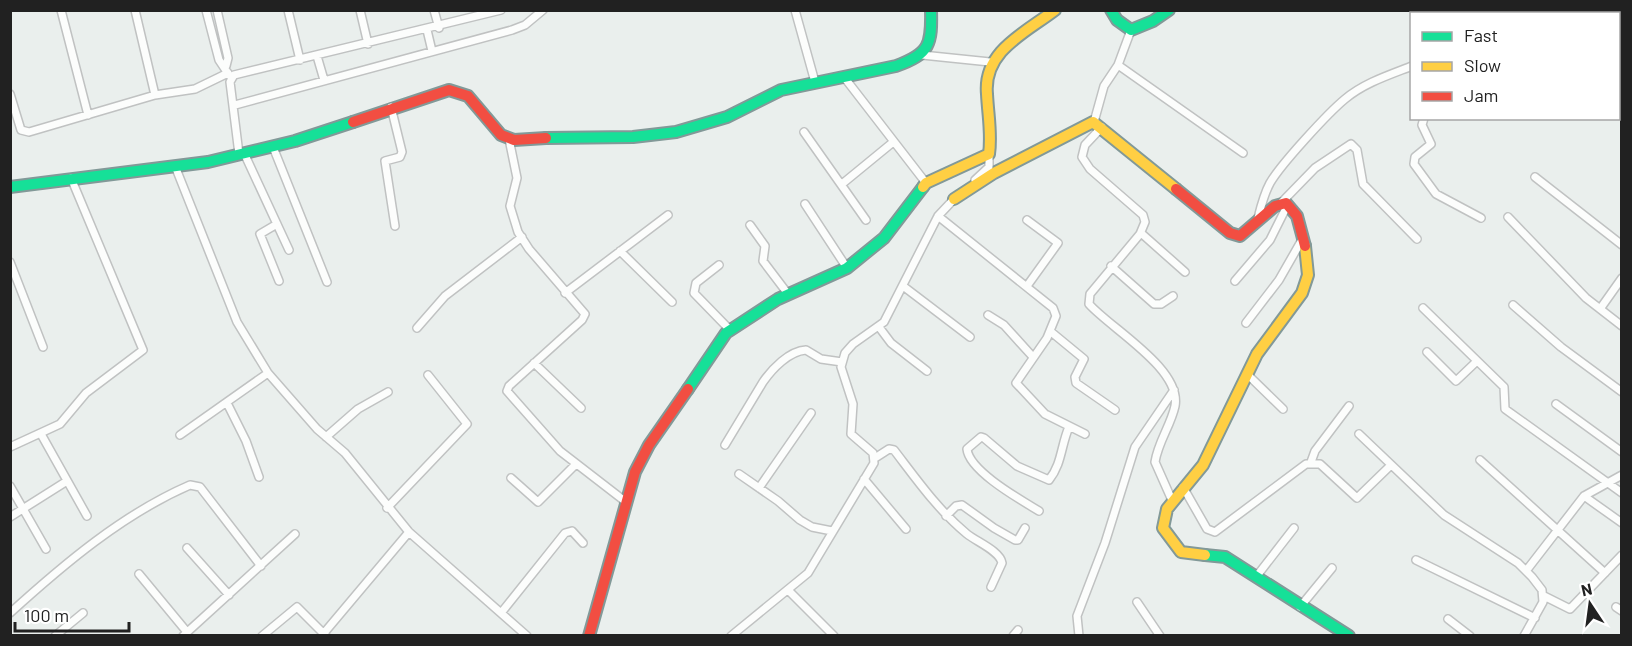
<svg xmlns="http://www.w3.org/2000/svg" width="1632" height="646" font-family="Barlow,sans-serif">
<style>
.lines{fill:none;stroke-linecap:round;stroke-linejoin:round}
.street-casing{stroke:#c0c2c2;stroke-width:10}
.fast-casing{stroke:#829998;stroke-width:14}
.slow-casing{stroke:#829998;stroke-width:14}
.jam-casing{stroke:#829998;stroke-width:14}
.street{stroke:#fcfdfc;stroke-width:7}
.fast{stroke:#16e098;stroke-width:10}
.slow{stroke:#ffcf43;stroke-width:10}
.jam{stroke:#f24e42;stroke-width:10}
</style>
<rect width="100%" height="100%" fill="#eaefed"/>
<g class="lines">
<!-- street casing -->
<g class="street-casing">
<path id="street" d="M 61,10 L 88,115
M 135,10 L 155,95
M 206,10 L 219,60 L 229,75
M 217,10 L 228,58 L 226,66
M 288,10 L 300,60
M 360,10 L 368,44
M 434,10 L 439,28
M 795,10 L 815,82
M 1544,14 L 1546,10
M 427,30 L 432,51
M 1618,34 L 1622,30
M 1618,43 L 1622,44
M 922,55 L 990,62
M 317,56 L 324,80
M 1118,65 L 1243,153
M 844,77 L 926,183
M 10,94 L 21,130 L 29,132 L 155,95 L 195,89 L 228,73
M 235,105 L 512,30 L 525,25 L 543,10
M 391,107 L 402,152 L 400,157 L 385,161 L 395,226
M 1424,118 L 1422,125 L 1431,144 L 1415,157 L 1414,164 L 1436,194 L 1481,218
M 1094,122 L 1104,86 L 1118,65 L 1131,30
M 1102,127 L 1085,145 L 1082,157 L 1090,169 L 1143,215 L 1145,222 L 1140,234 L 1090,294 L 1089,304 C 1110,328 1182,369 1175,406 C 1171,425 1158,442 1155,462 L 1171,498
M 804,132 L 866,220
M 509,139 L 517,178 L 510,206 L 518,232 L 529,249 L 585,314 L 582,320 L 509,386 L 507,391 L 560,451 L 626,502
M 273,147 L 327,282
M 244,153 L 289,250
M 239,154 L 230,82 L 234,75 L 501,10
M 175,166 L 237,322 L 268,373 L 317,429 L 345,453 L 409,532 L 527,636
M 1535,177 L 1622,245
M 975,180 L 989,167 L 989,154
M 842,184 L 892,143
M 805,204 L 847,268
M 1280,204 L 1315,168 L 1351,144 L 1357,150 L 1363,184 L 1417,239
M 938,216 L 1053,308 L 1056,316 L 1047,338 L 1016,383 L 1045,414 L 1085,434
M 1508,217 L 1586,298 L 1622,326
M 1258,218 C 1261,206 1264,194 1270,183 C 1281,164 1328,113 1345,99 C 1364,83 1389,75 1412,66
M 277,224 L 260,234 L 279,281
M 750,225 L 765,246 L 763,261 L 788,294
M 1141,233 L 1185,272
M 620,251 L 672,302
M 10,262 L 43,347
M 719,265 L 696,283 L 694,293 L 730,330
M 1111,266 L 1154,304 L 1161,304 L 1173,296
M 1235,281 L 1270,240 L 1288,204
M 903,286 L 970,337
M 1027,286 L 1058,243 L 1027,220
M 565,293 L 668,215
M 1513,305 L 1561,347 L 1622,392
M 1423,308 L 1504,387 L 1505,409 L 1622,493
M 1600,309 L 1622,278
M 988,315 L 1004,325 L 1033,357
M 1246,323 L 1279,280 L 1303,238
M 879,327 L 891,343 L 927,371
M 417,328 L 445,296 L 522,237
M 1050,331 L 1084,359 L 1075,377 L 1076,383 L 1115,410
M 1427,352 L 1456,381 L 1477,361
M 534,363 L 581,408
M 1247,374 L 1283,409
M 227,403 L 246,441 L 259,477
M 1556,404 L 1622,452
M 41,434 L 87,516
M 1359,434 L 1444,515 L 1518,563 L 1532,577 L 1542,590 L 1543,602 L 1524,636
M 180,435 L 268,373
M 326,437 L 358,409 L 388,392
M 725,445 L 763,382 C 772,369 789,351 806,350 L 821,359 L 842,362
M 10,447 L 60,424 L 86,393 L 143,350 L 71,178
M 875,458 L 889,449 L 894,450 C 917,480 938,510 967,534 C 977,542 1000,551 1002,563 L 991,587
M 1480,460 L 1605,573
M 1311,462 L 1315,451 L 1349,406
M 739,474 L 778,501 L 800,520 L 812,527 L 832,531
M 511,478 L 538,502 L 576,464
M 864,479 L 906,529
M 10,486 L 46,549
M 1183,487 L 1207,529 L 1215,532 L 1306,464 L 1320,464 L 1357,498 L 1391,465
M 759,488 L 811,413
M 1584,496 L 1622,523
M 387,508 L 467,424 L 428,375
M 1039,511 C 1021,500 969,471 967,449 L 981,437 L 984,438 L 1017,466 L 1049,480 C 1062,464 1061,445 1069,427
M 946,516 L 956,506 L 962,505 L 994,528 L 1015,540 L 1018,540 L 1025,528
M 10,517 L 67,481
M 187,548 L 229,595
M 1416,560 L 1535,618
M 1526,571 L 1584,496 L 1622,475
M 139,574 L 187,632
M 1256,577 L 1294,528
M 788,590 L 834,636
M 1544,596 L 1570,609 L 1622,555
M 1137,602 L 1160,636
M 1300,607 L 1332,568
M 1616,607 L 1622,611
M 10,613 C 64,564 123,514 190,485 L 200,487 L 261,566
M 501,613 L 565,533 L 572,531 L 583,543
M 1448,619 L 1470,636
M 324,633 L 409,532
M 55,636 L 83,613
M 183,636 L 295,534
M 262,636 L 297,607 L 326,636
M 731,636 L 808,573 L 874,463 L 873,453 L 851,434 L 853,404 L 841,367 L 845,353 L 853,344 L 884,322 L 938,216 L 956,197
M 1013,636 L 1018,630
M 1079,636 L 1077,616 L 1105,543 L 1135,447 L 1174,390"/>
</g>
<!-- fast casing -->
<g class="fast-casing">
<path id="fast" d="M 1111,10 L 1117,20 L 1131,30 L 1153,21 L 1169,10
M 546,138 L 633,137 L 676,132 L 727,117 L 781,90 L 896,66 C 930,54 932,44 931,10
M 10,187 L 208,162 L 295,141 L 353,122
M 688,389 L 726,333 L 778,299 L 847,268 L 884,238 L 923,187
M 1205,555 L 1225,557 L 1349,636"/>
</g>
<!-- slow casing -->
<g class="slow-casing">
<path id="slow" d="M 923,187 L 926,183 L 989,154 C 992,134 988,115 987,94 C 983,51 1025,33 1055,10
M 954,199 L 994,173 L 1093,122 L 1176,189
M 1205,555 L 1181,552 L 1163,528 L 1167,509 L 1203,465 L 1257,354 L 1302,293 L 1308,275 L 1305,246"/>
</g>
<!-- jam casing -->
<g class="jam-casing">
<path id="jam" d="M 353,122 L 449,90 L 468,96 L 501,135 L 514,140 L 546,138
M 1176,189 L 1230,233 L 1240,236 L 1275,206 L 1286,203 L 1297,216 L 1305,246
M 589,636 L 635,472 L 649,445 L 688,389"/>
</g>
<!-- street -->
<use href="#street" class="street"/>
<!-- fast -->
<use href="#fast" class="fast"/>
<!-- slow -->
<use href="#slow" class="slow"/>
<!-- jam -->
<use href="#jam" class="jam"/>
</g>
<!-- border -->
<rect width="1632" height="646" fill="none" stroke="#212121" stroke-width="24"/>
<!-- legend -->
<rect x="1410" y="12" width="210" height="108" fill="#ffffff" stroke="#a6a6a6" stroke-width="1.5"/>
<rect x="1422" y="32" width="30" height="9" fill="#16e098" stroke="#a6a6a6" stroke-width="1.5"/>
<text x="1464" y="42" font-size="18" fill="#212121">Fast</text>
<rect x="1422" y="62" width="30" height="9" fill="#ffcf43" stroke="#a6a6a6" stroke-width="1.5"/>
<text x="1464" y="72" font-size="18" fill="#212121">Slow</text>
<rect x="1422" y="92" width="30" height="9" fill="#f24e42" stroke="#a6a6a6" stroke-width="1.5"/>
<text x="1464" y="102" font-size="18" fill="#212121">Jam</text>
<!-- north arrow -->
<g transform="translate(1590 604) rotate(347)" stroke="#ffffff" stroke-width="4.5" paint-order="stroke">
<path d="M0-4.5L10 22L0 15L-10 22Z" fill="#212121"/>
<text y="-9" font-size="16" font-weight="bold" text-anchor="middle" fill="#212121">N</text>
</g>
<!-- scale -->
<path d="M15 622v9h114v-9" fill="none" stroke="#212121" stroke-width="3"/>
<text x="24" y="622" font-size="18" fill="#212121" stroke="#ffffff" stroke-width="4.5" paint-order="stroke">100 m</text>
</svg>
